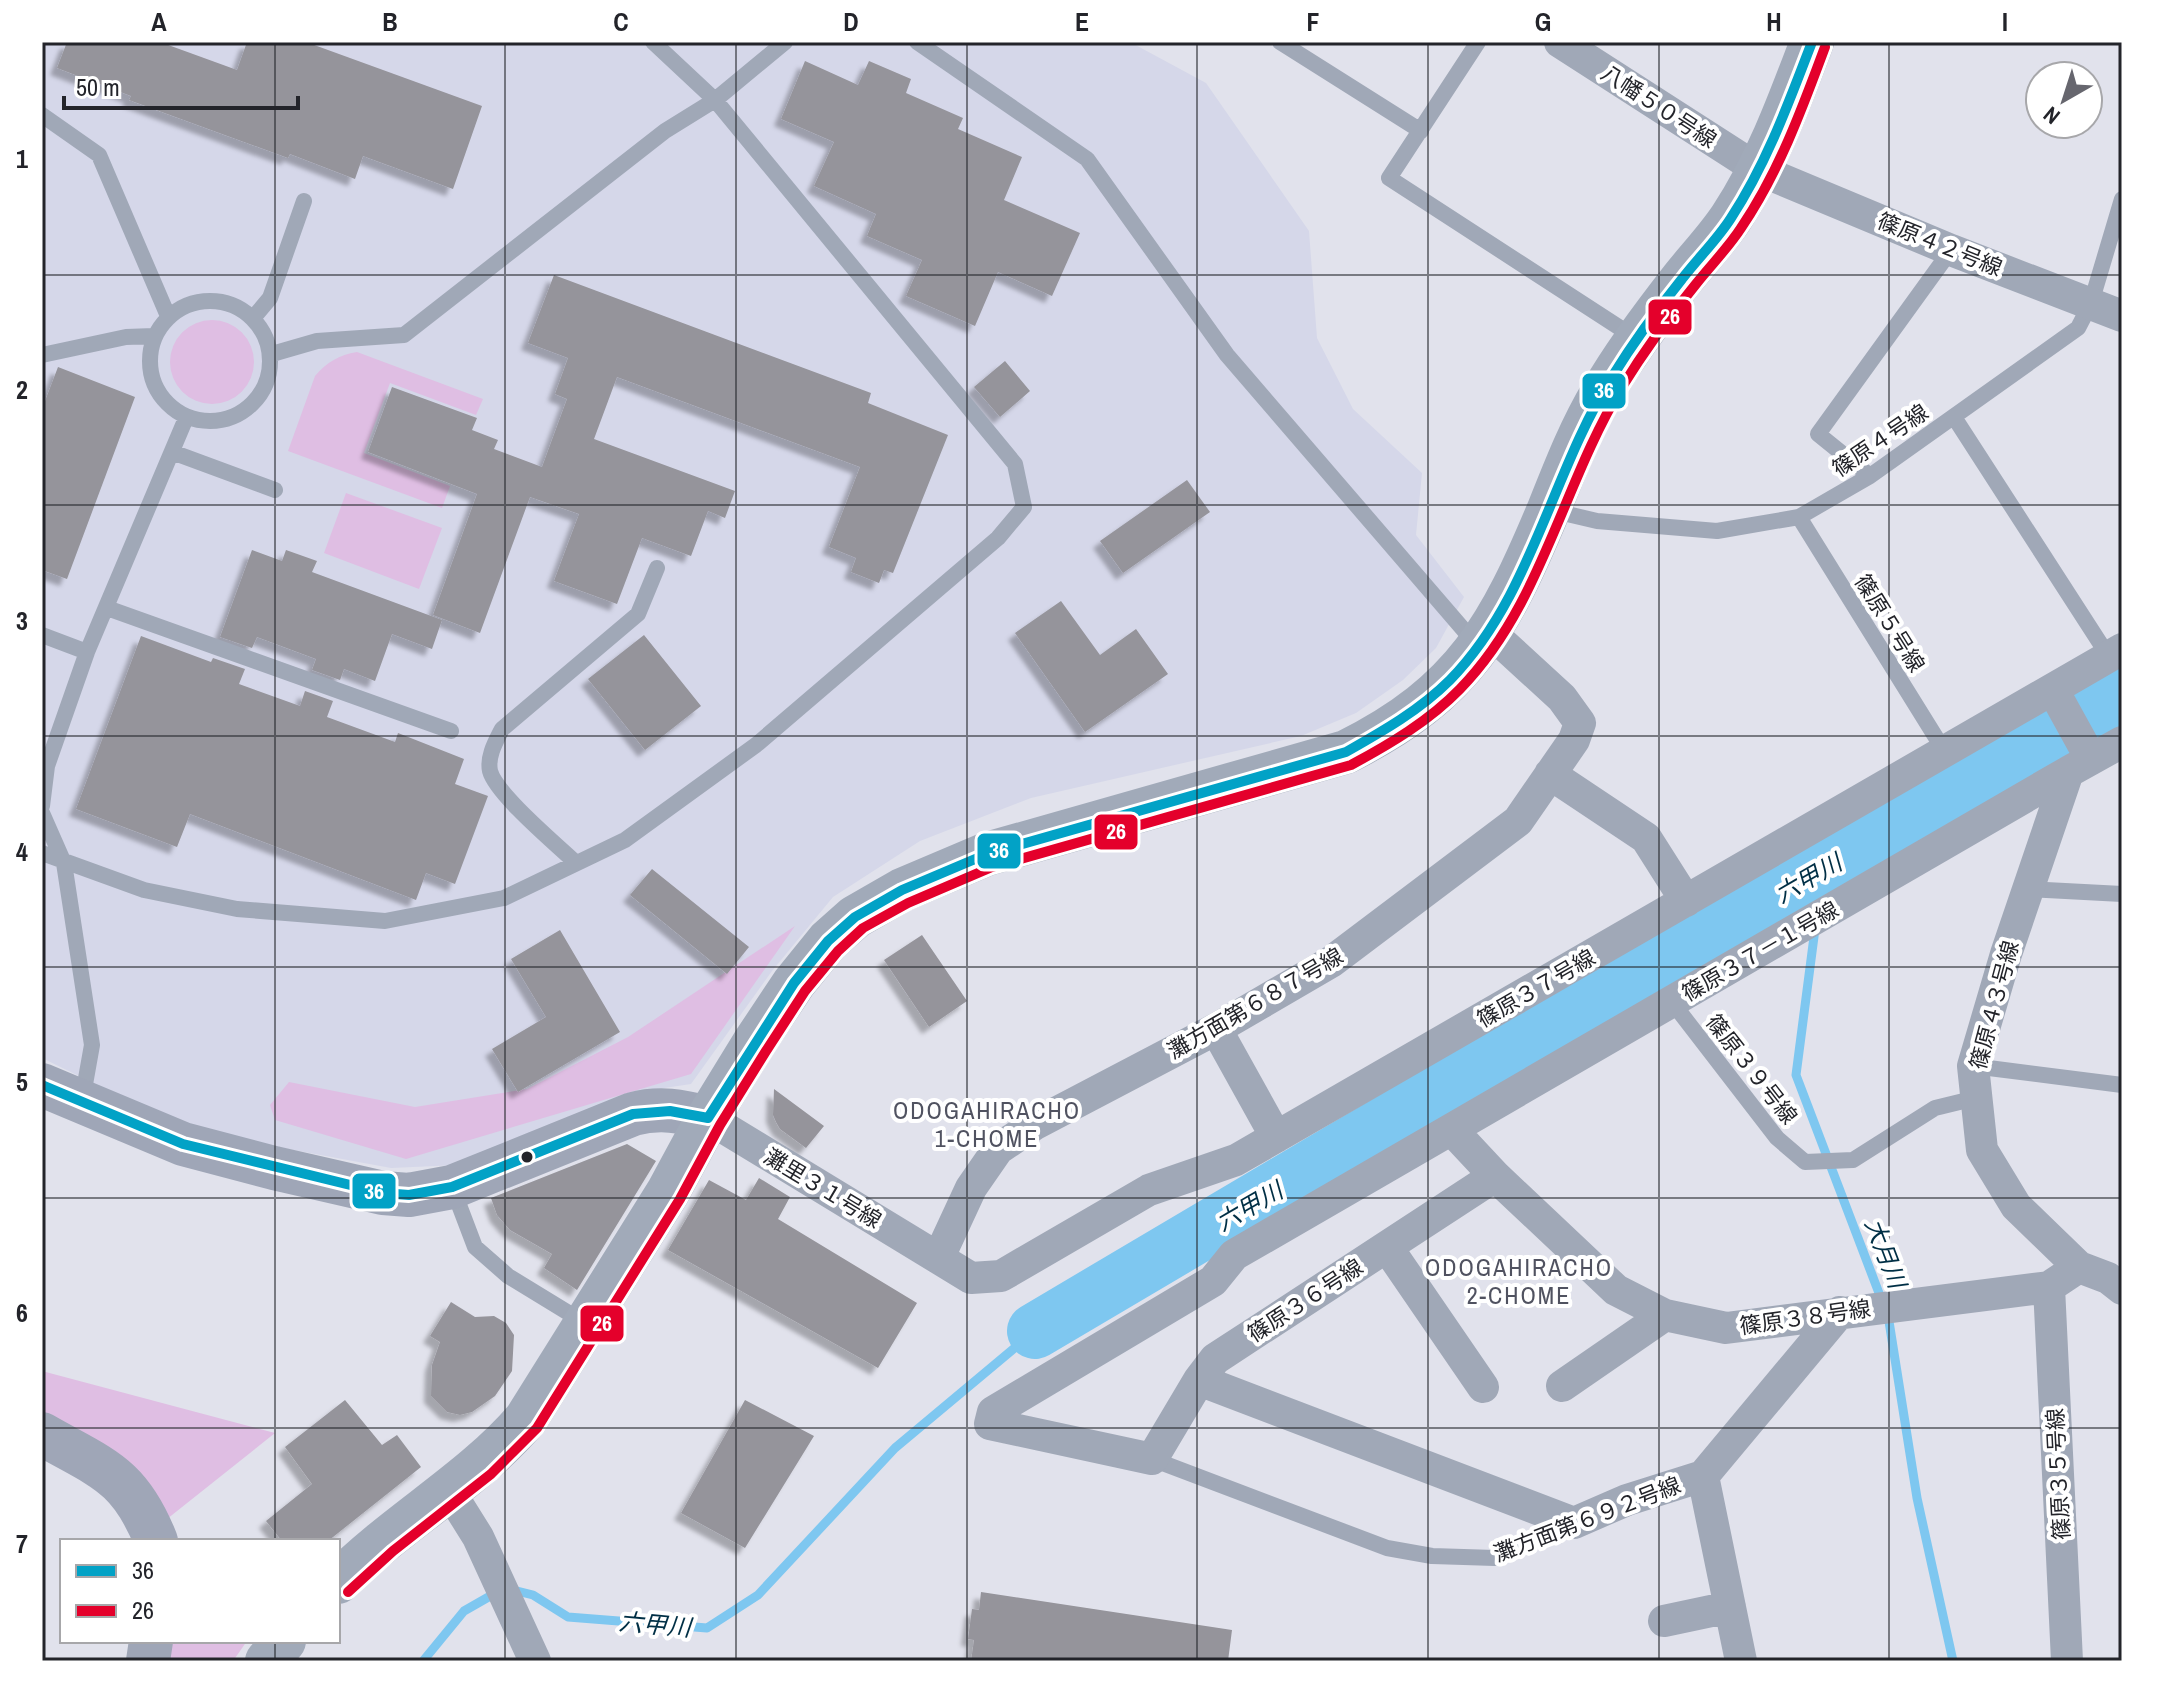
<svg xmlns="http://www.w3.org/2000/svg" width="2164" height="1703" font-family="'Archivo Narrow','Noto Sans JP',sans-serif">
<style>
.built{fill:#d5d7e9}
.green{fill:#dfbee3}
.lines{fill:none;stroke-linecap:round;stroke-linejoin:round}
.stream{stroke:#7ec7f0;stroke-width:9}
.river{stroke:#7ec7f0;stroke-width:56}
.building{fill:#95949b;filter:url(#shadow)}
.lane{stroke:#a0a8b7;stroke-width:16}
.street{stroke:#a0a8b7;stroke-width:32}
.secondary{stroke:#9fa6b7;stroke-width:44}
.primary{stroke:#a1aab9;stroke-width:44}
.bus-1-casing{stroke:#fff;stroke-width:16}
.bus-2-casing{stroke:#fff;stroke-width:16}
.bus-1{stroke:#02a2c6;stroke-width:10}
.bus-2{stroke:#e4002b;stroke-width:10}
.grid{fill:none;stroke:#23242a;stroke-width:2;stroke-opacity:0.55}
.bus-dot{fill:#23242a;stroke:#fff;stroke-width:3}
.labels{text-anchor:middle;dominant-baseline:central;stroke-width:8;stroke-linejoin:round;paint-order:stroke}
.street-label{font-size:22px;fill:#23242a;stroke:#fff}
.water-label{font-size:24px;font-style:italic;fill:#002f45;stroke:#fff}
.neighbourhood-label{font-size:24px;letter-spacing:2px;fill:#505260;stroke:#fff}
.line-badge{stroke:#fff;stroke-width:3}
.badge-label{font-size:22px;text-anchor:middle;font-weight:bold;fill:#fff}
.neatline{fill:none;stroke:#23242a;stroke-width:3}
.grid-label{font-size:26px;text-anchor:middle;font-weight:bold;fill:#23242a}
</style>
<defs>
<filter id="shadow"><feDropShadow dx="-7" dy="7" stdDeviation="2" flood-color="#0004"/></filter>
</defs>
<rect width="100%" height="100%" fill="#e1e2ec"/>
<!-- built -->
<path class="built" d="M 42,42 L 1130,42 L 1206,83 L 1309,231 L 1317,338 L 1353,409 L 1422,473 L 1416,535 L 1464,597 L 1436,648 L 1403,680 L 1356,713 L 1301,736 L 1031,798 L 920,841 L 833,897 L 772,971 L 691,1084 L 624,1094 L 458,1165 L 391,1168 L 244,1141 L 163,1117 L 42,1058 Z"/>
<!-- green -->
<path class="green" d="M170 362a42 42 0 1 1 84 0a42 42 0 1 1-84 0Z
M 357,352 L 483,399 L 476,415 L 390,383 L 364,453 L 450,486 L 442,508 L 288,451 L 315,376 C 327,362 339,355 357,352 Z
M 346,493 L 442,528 L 419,589 L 324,553 Z
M 795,926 L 691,1074 L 406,1159 L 275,1120 L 270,1105 L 289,1082 L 415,1107 L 527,1089 L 628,1037 Z
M 42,1371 L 275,1433 L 167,1519 L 42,1413 Z
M 168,1641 L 247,1641 L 233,1661 L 165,1661 Z"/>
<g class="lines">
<!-- stream -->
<path class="stream" d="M 1817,910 L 1823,865
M 1815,929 L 1796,1075 L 1882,1301
M 1888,1315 L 1917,1498 L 1953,1661
M 513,1590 L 533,1595 L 568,1617 L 707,1628 L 758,1595 L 895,1448 L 1035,1331
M 423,1661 L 464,1611 L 499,1591"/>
<!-- river -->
<path class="river" d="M 1035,1331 L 1823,865 L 2122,694"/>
</g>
<!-- building -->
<path class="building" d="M 67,42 L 160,42 L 237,70 L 247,42 L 306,42 L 482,106 L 453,189 L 363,156 L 355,179 L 290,154 L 288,158 L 129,100 L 131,96 L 57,68 Z
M 805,61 L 858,85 L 869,61 L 911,79 L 906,93 L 963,118 L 958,129 L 1022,157 L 1004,200 L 1080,233 L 1052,296 L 998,272 L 975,326 L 906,296 L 922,260 L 867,236 L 876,214 L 814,186 L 834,142 L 781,119 Z
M 554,275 L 871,393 L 868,403 L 948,435 L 893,573 L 884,570 L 879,583 L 851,572 L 856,558 L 829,547 L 860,467 L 617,377 L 594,439 L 735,491 L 725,518 L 708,511 L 691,556 L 642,538 L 617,604 L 554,581 L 579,514 L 530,497 L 480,633 L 433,615 L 477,494 L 368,452 L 392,387 L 477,418 L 472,430 L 498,440 L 494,449 L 542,467 L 567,399 L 555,394 L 568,358 L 528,343 Z
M 1005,361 L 1030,391 L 1000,417 L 974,387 Z
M 58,367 L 135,397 L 67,579 L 42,570 L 42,409 Z
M 1187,480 L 1210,512 L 1123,573 L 1100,541 Z
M 252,550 L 282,561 L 286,550 L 317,561 L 312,572 L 442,620 L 432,649 L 392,634 L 375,681 L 344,669 L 340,680 L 312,670 L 316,659 L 257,637 L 252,648 L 220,637 Z
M 1061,601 L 1100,655 L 1136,629 L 1168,674 L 1085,732 L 1015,633 Z
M 644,635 L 701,706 L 645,750 L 588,679 Z
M 141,636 L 211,662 L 213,658 L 245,669 L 239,684 L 300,706 L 305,691 L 333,701 L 327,717 L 395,742 L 398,733 L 464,759 L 455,784 L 488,796 L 455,884 L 426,873 L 416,900 L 190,814 L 177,847 L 76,809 Z
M 652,869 L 749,947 L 727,974 L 630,895 Z
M 560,930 L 620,1032 L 518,1092 L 492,1049 L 546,1017 L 511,959 Z
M 922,935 L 967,1001 L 929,1027 L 884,960 Z
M 774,1089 L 824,1126 L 806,1148 L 780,1129 L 776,1122 L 773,1115 Z
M 627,1144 L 656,1161 L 577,1290 L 544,1268 L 552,1254 L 510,1230 L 497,1215 L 491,1198 Z
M 759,1178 L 790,1197 L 778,1219 L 917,1303 L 878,1368 L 668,1250 L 709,1180 L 746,1200 Z
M 451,1302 L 475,1317 L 494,1316 L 506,1323 L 514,1335 L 512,1371 L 495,1396 L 472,1412 L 460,1415 L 447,1412 L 431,1396 L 432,1365 L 440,1342 L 430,1336 Z
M 345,1400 L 382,1445 L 397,1435 L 421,1467 L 328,1541 L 282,1541 L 266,1521 L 312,1484 L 285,1447 Z
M 745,1400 L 814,1436 L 745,1548 L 681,1513 Z
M 981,1592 L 1232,1630 L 1228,1661 L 971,1661 L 974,1640 L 968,1639 L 972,1609 L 979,1610 Z"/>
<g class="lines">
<!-- lane -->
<path class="lane" d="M 917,42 L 1087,159 L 1227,355 L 1475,643
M 1280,42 L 1421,131
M 1478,42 L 1389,178 L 1634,337
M 42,115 L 99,155 L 168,316
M150 361a60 60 0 1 1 120 0a60 60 0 1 1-120 0Z
M 254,317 L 270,298 L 304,201
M 272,354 L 317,341 L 404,335 L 665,131 L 715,100 L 785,42
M 42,355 L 126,337 L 154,336
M 1954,417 L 2109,657
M 172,452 L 275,490
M 1870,476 L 1818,434 L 1951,250
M 1550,510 L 1597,521 L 1717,531 L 1799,517 L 1870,476 L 2078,328 L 2091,303 L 2122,199
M 1799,517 L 1945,752
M 107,608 L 451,731
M 42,635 L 87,652
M 42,806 L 47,766 L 87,652 L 186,418
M 42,813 L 64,863 L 92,1045 L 82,1101
M 42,853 L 144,890 L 237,909 L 385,921 L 504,898 L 625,840 L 756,745 L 998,538 L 1024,507 L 1015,464 L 715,100 L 653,42
M 576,863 C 557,845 496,794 490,771 C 487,756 496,741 502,729 L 638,614 L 657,568
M 2028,889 L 2122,894
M 1672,1002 L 1777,1138 L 1805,1162 L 1853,1160 L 1935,1108 L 1976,1098
M 1973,1066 L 2122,1085
M 453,1189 L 475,1247 L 508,1276 L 585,1323
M 1152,1459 L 1387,1548 L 1432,1556 L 1495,1558 L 1573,1523"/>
<!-- street -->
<path class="street" d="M 1560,42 L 1759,170 L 1951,250 L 2122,316
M 2053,690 L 2091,759
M 2122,742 L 2068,772 L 2006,954 L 1973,1066 L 1982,1150 L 2016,1206 L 2079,1267 L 2108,1278 L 2122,1289
M 1550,774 L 1646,838 L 1686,901
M 1216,1029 L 1276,1137
M 708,1118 L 971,1278 L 1001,1276 L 1149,1190 L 1236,1160 L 2122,649
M 1452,1130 L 1495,1176 L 1616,1290 L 1665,1315 L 1726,1328 L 2049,1287 L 2079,1267
M 1495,1176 L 1215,1359 L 1199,1380 L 1152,1459 L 990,1424 L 993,1412 L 1213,1281 L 1234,1255 L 2068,772
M 1387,1247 L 1483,1387
M 939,1257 L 971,1188 L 998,1149 L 1035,1124 L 1216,1029 L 1331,962 L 1518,821 L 1574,740 L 1580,723 L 1562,698 L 1490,632
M 2049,1287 L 2067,1661
M 1199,1380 L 1574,1523 L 1627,1500 L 1703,1476 L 1840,1312
M 1562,1386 L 1665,1315
M 1703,1476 L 1741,1661
M 448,1489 L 478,1537 L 535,1661
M 1664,1621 L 1730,1607"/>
<!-- secondary -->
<path class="secondary" d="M 42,1085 L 183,1144 L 274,1168 L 383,1193 L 409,1195 L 452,1187 L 633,1114 C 660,1107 681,1111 708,1118
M 42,1434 C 101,1468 129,1473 156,1541
M 148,1661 L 151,1641"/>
<!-- primary -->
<path class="primary" d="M 338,1582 C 396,1523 472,1482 526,1419 L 668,1192 L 708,1118 L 754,1043 L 794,983 L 828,941 L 855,917 L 902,890 L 987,854 L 1346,752 C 1465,693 1500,626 1549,509 C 1565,469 1580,430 1602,393 C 1625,353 1653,316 1682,279 C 1698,259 1717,239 1731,218 C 1767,163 1789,103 1812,42
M 267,1661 L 284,1641"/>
<!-- bus-1 casing -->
<g class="bus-1-casing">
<path id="bus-1" d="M 42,1085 L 183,1144 L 383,1193 L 409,1195 L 452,1187 L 633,1114 L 670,1111 L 708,1118
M 708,1118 L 794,983 L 828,941 L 855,917 L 902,890 L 987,854 L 1346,752 C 1383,731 1420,710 1450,680 C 1532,596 1551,474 1612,377 C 1633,343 1657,310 1682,279 C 1698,258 1717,240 1731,218 C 1767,163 1789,102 1812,42"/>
</g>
<!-- bus-2 casing -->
<g class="bus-2-casing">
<path id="bus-2" d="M 348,1592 L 393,1551 L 491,1474 L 537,1428 L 680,1199 L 720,1125 L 766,1051 L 805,991 L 838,951 L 863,928 L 908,903 L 992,867 L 1351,765 C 1390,744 1429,721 1460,689 C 1542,605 1562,485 1622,387 C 1644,351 1669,317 1696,284 C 1711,265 1728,248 1741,228 C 1779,172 1802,109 1825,47"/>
</g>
<!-- bus-1 -->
<use href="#bus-1" class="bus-1"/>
<!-- bus-2 -->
<use href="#bus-2" class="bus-2"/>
</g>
<!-- grid -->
<path class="grid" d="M 275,42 L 275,1541M 505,42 L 505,1661M 736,42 L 736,1661M 967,42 L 967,1661M 1197,42 L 1197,1661M 1428,42 L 1428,1661M 1659,42 L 1659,1661M 1889,42 L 1889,1661M 42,275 L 2122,275M 42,505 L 2122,505M 42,736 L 2122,736M 42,967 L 2122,967M 42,1198 L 2122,1198M 42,1428 L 2122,1428M 275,1641 L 275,1661"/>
<!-- markers -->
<circle class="bus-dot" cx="527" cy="1157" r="7"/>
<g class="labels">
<!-- street labels -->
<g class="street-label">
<text transform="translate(1659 106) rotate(33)">八幡５０号線</text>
<text transform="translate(1940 244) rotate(22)">篠原４２号線</text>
<text transform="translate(1880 440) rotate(-34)">篠原４号線</text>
<text transform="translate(1890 623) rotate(58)">篠原５号線</text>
<text transform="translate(1760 951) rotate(-30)">篠原３７－１号線</text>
<text transform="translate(1536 988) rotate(-30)">篠原３７号線</text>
<text transform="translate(1255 1003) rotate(-30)">灘方面第６８７号線</text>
<text transform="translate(1994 1005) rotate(-75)">篠原４３号線</text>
<text transform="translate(1752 1069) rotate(52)">篠原３９号線</text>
<text transform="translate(823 1188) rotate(31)">灘里３１号線</text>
<text transform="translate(1305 1300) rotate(-33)">篠原３６号線</text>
<text transform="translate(1805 1317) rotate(-8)">篠原３８号線</text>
<text transform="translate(2058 1474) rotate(-93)">篠原３５号線</text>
<text transform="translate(1587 1519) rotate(-21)">灘方面第６９２号線</text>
</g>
<!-- water labels -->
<g class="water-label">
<text transform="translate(1808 878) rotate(-30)">六甲川</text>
<text transform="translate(1249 1206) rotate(-30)">六甲川</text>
<text transform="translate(1886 1253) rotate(69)">大月川</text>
<text transform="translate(655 1624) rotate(5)">六甲川</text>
</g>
<!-- neighbourhood labels -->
<g class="neighbourhood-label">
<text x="987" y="1110">ODOGAHIRACHO<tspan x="987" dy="28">1-CHOME</tspan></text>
<text x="1519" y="1267">ODOGAHIRACHO<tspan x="1519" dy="28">2-CHOME</tspan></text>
</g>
</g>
<g class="line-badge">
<rect x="1647" y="298" width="46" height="38" rx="8" fill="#e4002b"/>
<rect x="1581" y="372" width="46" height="38" rx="8" fill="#02a2c6"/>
<rect x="1093" y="813" width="46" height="38" rx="8" fill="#e4002b"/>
<rect x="976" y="832" width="46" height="38" rx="8" fill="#02a2c6"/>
<rect x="351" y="1172" width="46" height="38" rx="8" fill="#02a2c6"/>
<rect x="579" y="1304" width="46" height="39" rx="8" fill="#e4002b"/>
</g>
<g class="badge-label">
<text x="1670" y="324">26</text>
<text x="1604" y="398">36</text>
<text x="1116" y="839">26</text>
<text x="999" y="858">36</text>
<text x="374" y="1199">36</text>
<text x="602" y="1331">26</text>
</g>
<!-- border -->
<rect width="2164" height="1703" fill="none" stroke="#ffffff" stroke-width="88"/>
<!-- legend -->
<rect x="60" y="1539" width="280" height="104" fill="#ffffff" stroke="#a7a7aa" stroke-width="2"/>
<rect x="76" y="1565" width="40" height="12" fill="#02a2c6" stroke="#a7a7aa" stroke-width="2"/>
<text x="132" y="1579" font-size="24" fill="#23242a">36</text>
<rect x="76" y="1605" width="40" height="12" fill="#e4002b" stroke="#a7a7aa" stroke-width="2"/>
<text x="132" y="1619" font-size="24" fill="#23242a">26</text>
<!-- north arrow -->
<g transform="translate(2064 100) rotate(219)"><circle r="38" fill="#ffffff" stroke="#a7a7aa" stroke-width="2"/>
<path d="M0-6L14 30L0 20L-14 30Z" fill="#66666e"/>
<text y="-12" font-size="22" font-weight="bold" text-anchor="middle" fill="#23242a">N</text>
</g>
<!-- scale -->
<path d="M64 96v12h234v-12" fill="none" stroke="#23242a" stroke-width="4"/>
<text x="76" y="96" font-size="24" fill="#23242a" stroke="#ffffff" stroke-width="6" paint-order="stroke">50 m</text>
<rect x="44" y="44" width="2076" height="1615" class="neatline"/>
<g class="grid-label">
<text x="159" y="31">A</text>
<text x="390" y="31">B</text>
<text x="621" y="31">C</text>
<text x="851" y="31">D</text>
<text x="1082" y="31">E</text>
<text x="1313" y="31">F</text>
<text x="1543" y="31">G</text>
<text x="1774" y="31">H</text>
<text x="2005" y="31">I</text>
<text x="22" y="168">1</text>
<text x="22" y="399">2</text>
<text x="22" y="630">3</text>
<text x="22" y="861">4</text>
<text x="22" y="1091">5</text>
<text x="22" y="1322">6</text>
<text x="22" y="1553">7</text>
</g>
</svg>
